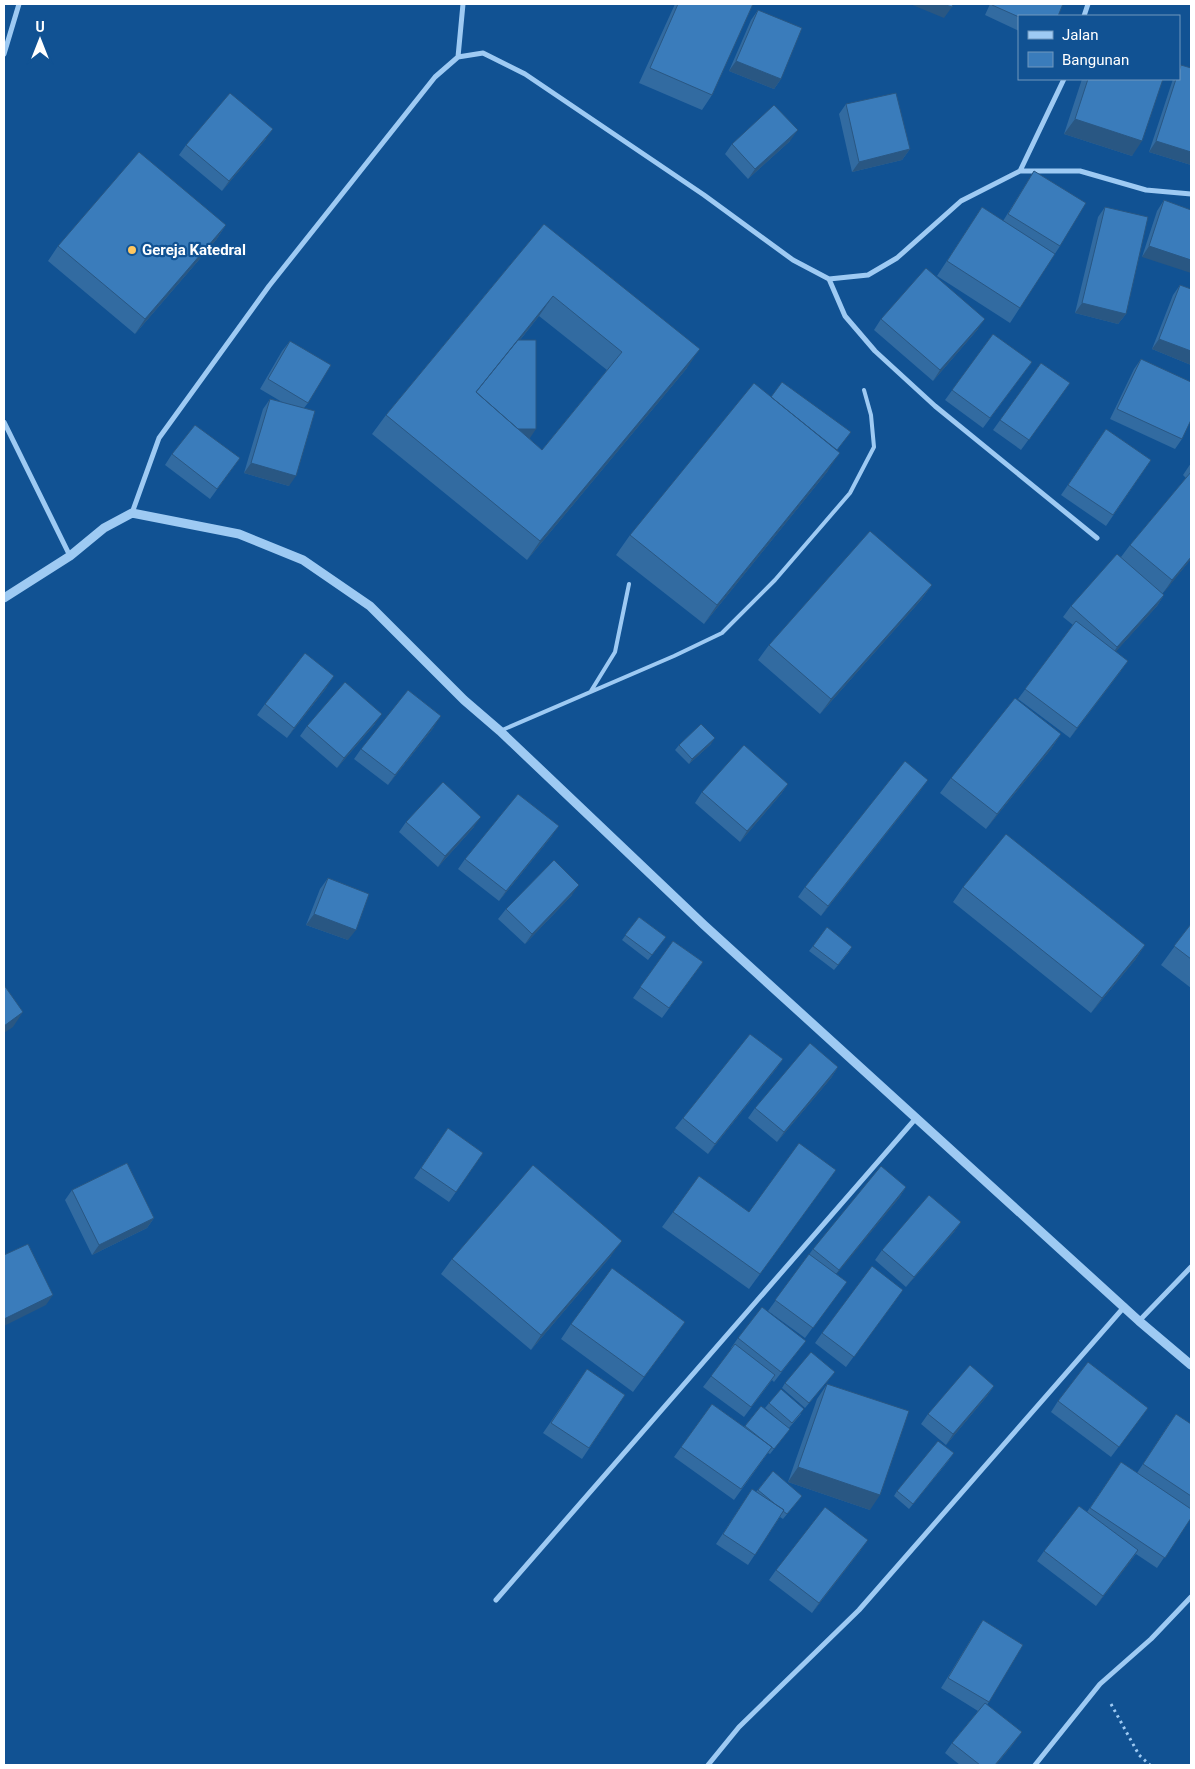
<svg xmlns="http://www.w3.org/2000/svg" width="1195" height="1769" font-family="Roboto,sans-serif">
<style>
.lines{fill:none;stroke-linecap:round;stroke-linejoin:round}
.path{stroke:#9ecaf3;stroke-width:3;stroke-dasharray:2.5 4;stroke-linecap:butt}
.service{stroke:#9ecaf3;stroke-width:4}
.minor{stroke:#9ecaf3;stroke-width:5}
.tertiary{stroke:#9ecaf3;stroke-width:9}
.wall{fill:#326ba1;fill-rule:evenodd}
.shaded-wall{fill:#295783}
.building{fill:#3a7cbb;stroke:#295783;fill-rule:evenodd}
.poi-dot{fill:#ffc760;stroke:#115293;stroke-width:2}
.labels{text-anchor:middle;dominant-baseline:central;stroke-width:4.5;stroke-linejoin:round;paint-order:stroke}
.poi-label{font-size:15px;font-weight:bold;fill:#fff;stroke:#115293;text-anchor:start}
</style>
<rect width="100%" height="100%" fill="#115293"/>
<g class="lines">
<!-- path -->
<path class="path" d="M 1111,1704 L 1139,1755 L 1150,1765"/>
<!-- service -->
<path class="service" d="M 591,691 L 615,652 L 629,584
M 500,731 L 674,656 L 722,633 L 775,580 L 850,493 L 874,447 L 871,415 L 864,390"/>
<!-- minor -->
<path class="minor" d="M 1084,16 L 1088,4
M 4,54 L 19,4
M 458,57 L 463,4
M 1020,171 L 1064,79
M 829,279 L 845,316 L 875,351 L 935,406 L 1097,538
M 4,422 L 70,556
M 132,513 L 159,438 L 269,286 L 435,77 L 458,57 L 483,53 L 525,74 L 704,195 L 793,260 L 829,279 L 868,275 L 897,258 L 961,201 L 1020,171 L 1080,171 L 1146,190 L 1191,194
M 1139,1321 L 1191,1267
M 496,1600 L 917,1117
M 708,1765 L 739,1727 L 859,1610 L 1125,1306
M 1035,1765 L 1100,1684 L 1151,1639 L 1191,1597"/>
<!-- tertiary -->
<path class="tertiary" d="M 4,598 L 70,556 L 104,528 L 132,513 L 239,534 L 303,560 L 370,606 L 464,700 L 500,731 L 704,925 L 1139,1321 L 1191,1365"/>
</g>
<!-- wall -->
<path class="wall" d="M 675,4 L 753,4 L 712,95 L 702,110 L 639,83 Z
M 990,4 L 1063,4 L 1019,16 L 1019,31 L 985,15 Z
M 758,10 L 781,79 L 774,89 L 729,71 L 751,20 Z
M 1181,65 L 1191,165 L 1149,152 L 1173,79 L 1179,79 L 1179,68 Z
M 1082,79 L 1163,79 L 1132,156 L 1064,134 Z
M 846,104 L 910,149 L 902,160 L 852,172 L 839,114 Z
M 266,139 L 222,191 L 179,155 L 186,145 Z
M 790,141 L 748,179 L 725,154 L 732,144 Z
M 1034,171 L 1060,246 L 1010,323 L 937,276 L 982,207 L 1003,221 Z
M 1164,200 L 1191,210 L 1142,257 L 1157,211 Z
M 1105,207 L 1126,314 L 1118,324 L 1075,313 L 1098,217 Z
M 544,224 L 687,368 L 527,560 L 372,434 L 386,415 ZM 539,316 L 607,370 L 542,450 L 530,439 L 520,340 Z
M 226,225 L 216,240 L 135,334 L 48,261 L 58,246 Z
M 1180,285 L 1191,289 L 1191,365 L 1152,349 L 1173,295 Z
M 881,319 L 978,329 L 933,381 L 874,330 Z
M 993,334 L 1032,362 L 983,428 L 945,400 Z
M 290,341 L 308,403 L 304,408 L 289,486 L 244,473 L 263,409 L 270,399 L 282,402 L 260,389 L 282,351 Z
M 1141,359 L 1182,439 L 1175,449 L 1110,419 L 1134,369 Z
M 1041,363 L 1070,383 L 1021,450 L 993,430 Z
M 1106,429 L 1151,460 L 1106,526 L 1061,495 Z
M 838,451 L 827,472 L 704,624 L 616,555 L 630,535 Z
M 172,454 L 240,458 L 210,499 L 165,465 Z
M 1191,463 L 1191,559 L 1162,594 L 1164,595 L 1157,606 L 1116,651 L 1121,671 L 1070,738 L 1018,699 L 1073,625 L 1063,617 L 1071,606 L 1121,557 L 1130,545 L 1186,478 L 1183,475 Z
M 932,585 L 921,600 L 820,714 L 758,660 L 769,645 Z
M 327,687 L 287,738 L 257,715 L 265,704 Z
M 375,724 L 337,768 L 300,736 L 307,726 Z
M 434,727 L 388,785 L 354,759 L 361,749 Z
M 1061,734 L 1051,749 L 986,829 L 940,793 L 951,778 Z
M 711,744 L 689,764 L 675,750 L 679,745 Z
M 788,784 L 781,794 L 740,842 L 695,803 L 702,792 Z
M 921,790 L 821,916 L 798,897 L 805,887 Z
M 406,822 L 474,827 L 438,867 L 399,832 Z
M 552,836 L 499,901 L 458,869 L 465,859 Z
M 328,878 L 348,940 L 306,925 L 320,889 Z
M 963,887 L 1145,945 L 1135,960 L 1091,1013 L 953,902 Z
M 572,895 L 525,944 L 498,919 L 506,909 Z
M 639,917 L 666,937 L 648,960 L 622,940 Z
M 1191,924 L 1191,988 L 1161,965 Z
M 673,941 L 703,962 L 662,1018 L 633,998 Z
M 813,946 L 849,952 L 834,970 L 809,951 Z
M 783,1059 L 776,1069 L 708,1154 L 675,1128 L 683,1118 Z
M 838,1067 L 831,1078 L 777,1142 L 748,1118 L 755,1108 Z
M 448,1128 L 483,1153 L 449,1202 L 414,1178 Z
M 836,1170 L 749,1289 L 662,1227 L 673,1212 L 749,1212 Z
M 906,1187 L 899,1198 L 836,1274 L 839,1292 L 805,1338 L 768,1311 L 813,1249 Z
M 72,1190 L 154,1218 L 147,1228 L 92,1255 L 65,1200 Z
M 961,1222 L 954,1232 L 906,1287 L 875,1260 L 882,1250 Z
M 611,1256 L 531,1350 L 441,1274 L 452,1259 Z
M 896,1300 L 846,1367 L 815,1343 L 822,1333 Z
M 685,1322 L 633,1392 L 561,1339 L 571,1324 Z
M 738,1338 L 798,1351 L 774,1382 L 772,1380 L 744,1417 L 703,1387 L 732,1349 L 731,1348 Z
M 587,1369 L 625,1395 L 582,1459 L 543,1433 Z
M 831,1377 L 805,1408 L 782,1388 L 785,1383 Z
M 827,1384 L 870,1510 L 788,1482 L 817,1399 Z
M 994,1386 L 987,1396 L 946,1445 L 921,1424 L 928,1414 Z
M 1058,1401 L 1148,1408 L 1111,1457 L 1051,1412 Z
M 769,1403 L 801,1414 L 789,1428 L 786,1434 L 770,1454 L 768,1453 L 734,1500 L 674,1457 L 712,1404 L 744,1427 L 761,1406 L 779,1420 L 765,1408 Z
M 1169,1424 L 1191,1424 L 1191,1518 L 1157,1568 L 1136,1554 L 1096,1606 L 1037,1561 L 1044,1551 L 1087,1512 L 1121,1462 L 1137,1473 Z
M 950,1459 L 909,1509 L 894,1496 L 897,1491 Z
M 773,1471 L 798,1501 L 783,1519 L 780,1517 L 748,1565 L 716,1544 L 752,1489 L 756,1492 Z
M 861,1550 L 812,1613 L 769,1580 L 776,1570 Z
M 983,1620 L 1023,1645 L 987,1705 L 1014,1743 L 996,1765 L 960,1765 L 945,1753 L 952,1743 L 978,1711 L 941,1688 L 976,1631 Z"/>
<!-- shaded-wall -->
<path class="shaded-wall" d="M 910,4 L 943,4 L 952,7 L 944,18 Z
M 736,61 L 781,79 L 774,89 L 729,71 Z
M 1075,119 L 1142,141 L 1132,156 L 1064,134 Z
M 273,129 L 266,139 L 222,191 L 229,181 Z
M 798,130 L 790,141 L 748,179 L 755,169 Z
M 1156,141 L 1191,152 L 1191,165 L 1149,152 Z
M 910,149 L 902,160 L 852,172 L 859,162 Z
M 226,225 L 216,240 L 135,334 L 145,319 Z
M 1149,246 L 1191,260 L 1191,273 L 1142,257 Z
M 553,296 L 539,316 L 474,397 L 473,396 Z
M 1082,303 L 1126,314 L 1118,324 L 1075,313 Z
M 985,319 L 978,329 L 933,381 L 940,370 Z
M 1159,339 L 1191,351 L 1191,365 L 1152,349 Z
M 700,349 L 687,368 L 527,560 L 540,541 Z
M 511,429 L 536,429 L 526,444 Z
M 840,453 L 827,472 L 704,624 L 717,605 Z
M 251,463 L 296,476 L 289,486 L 244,473 Z
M 1191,557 L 1191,559 L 1162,595 L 1172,580 Z
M 932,585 L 921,600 L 820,714 L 831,699 Z
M 1164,595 L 1157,606 L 1110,658 L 1117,647 Z
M 1128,661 L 1121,671 L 1070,738 L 1077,728 Z
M 334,676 L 327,687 L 287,738 L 294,728 Z
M 382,714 L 375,724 L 337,768 L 344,758 Z
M 441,716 L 434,727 L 388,785 L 395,775 Z
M 1061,734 L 1051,749 L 986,829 L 997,814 Z
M 715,738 L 711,744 L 689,764 L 692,759 Z
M 928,780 L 921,790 L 821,916 L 828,906 Z
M 788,784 L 781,794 L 740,842 L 747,831 Z
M 481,817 L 474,827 L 438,867 L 445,856 Z
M 559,826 L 552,836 L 499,901 L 506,891 Z
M 579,885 L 572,895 L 525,944 L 532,934 Z
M 314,914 L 356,930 L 348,940 L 306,925 Z
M 1145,945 L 1135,960 L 1091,1013 L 1102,998 Z
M 23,1012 L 13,1027 L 4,1033 L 4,1026 Z
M 783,1059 L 776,1069 L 708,1154 L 715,1144 Z
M 838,1067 L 831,1078 L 777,1142 L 784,1132 Z
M 906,1187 L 899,1198 L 832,1280 L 839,1270 Z
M 154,1218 L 147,1228 L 92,1255 L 99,1245 Z
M 961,1222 L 954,1232 L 906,1287 L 914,1277 Z
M 622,1241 L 611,1256 L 531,1350 L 541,1335 Z
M 53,1295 L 46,1305 L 4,1326 L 4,1319 Z
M 994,1386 L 987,1396 L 946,1445 L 953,1434 Z
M 798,1467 L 880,1495 L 870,1510 L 788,1482 Z
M 868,1540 L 861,1550 L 812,1613 L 819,1603 Z
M 1138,1550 L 1131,1561 L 1096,1606 L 1103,1596 Z
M 1022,1732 L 1014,1743 L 996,1765 L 995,1765 Z"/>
<!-- building -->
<path class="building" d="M 678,4 L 753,4 L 712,95 L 650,68 Z
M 943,4 L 953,4 L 952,7 Z
M 992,4 L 1063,4 L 1058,16 L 1019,16 L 1019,17 L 992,5 Z
M 758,10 L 802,28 L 781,79 L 736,61 Z
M 1181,65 L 1191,68 L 1191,152 L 1156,141 L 1176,79 L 1179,79 L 1179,72 Z
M 1088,79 L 1163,79 L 1142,141 L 1075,119 Z
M 230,93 L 273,129 L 229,181 L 186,145 Z
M 896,93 L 910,149 L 859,162 L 846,104 Z
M 774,105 L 798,130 L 755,169 L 732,144 Z
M 139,152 L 226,225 L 145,319 L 58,246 Z
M 1034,171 L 1086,203 L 1060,246 L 1008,214 Z
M 1164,200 L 1191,210 L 1191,260 L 1149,246 Z
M 982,207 L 1055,254 L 1020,308 L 947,261 Z
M 1105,207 L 1148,217 L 1126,314 L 1082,303 Z
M 544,224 L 700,349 L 540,541 L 386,415 ZM 553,296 L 622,352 L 542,450 L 476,392 Z
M 926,268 L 985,319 L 940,370 L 881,319 Z
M 1180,285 L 1191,289 L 1191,351 L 1159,339 Z
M 993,334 L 1032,362 L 990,418 L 952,390 Z
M 518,340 L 536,340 L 536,429 L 518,429 L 476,392 Z
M 290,341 L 331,365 L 308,403 L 268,379 Z
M 1141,359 L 1191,382 L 1191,420 L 1182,439 L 1117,409 Z
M 1041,363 L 1070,383 L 1029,440 L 1000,420 Z
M 782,382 L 851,432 L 837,450 L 771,397 Z
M 754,383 L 840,453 L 717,605 L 630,535 Z
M 270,399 L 315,411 L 296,476 L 251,463 Z
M 195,425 L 240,458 L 217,489 L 172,454 Z
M 1106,429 L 1151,460 L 1113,515 L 1068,485 Z
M 1191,472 L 1191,557 L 1172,580 L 1130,545 Z
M 870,531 L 932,585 L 831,699 L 769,645 Z
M 1117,554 L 1164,595 L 1117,647 L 1071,606 Z
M 1076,621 L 1128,661 L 1077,728 L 1025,689 Z
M 305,653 L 334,676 L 294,728 L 265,704 Z
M 345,682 L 382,714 L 344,758 L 307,726 Z
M 408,690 L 441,716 L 395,775 L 361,749 Z
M 1015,698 L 1061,734 L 997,814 L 951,778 Z
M 701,724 L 715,738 L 692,759 L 679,745 Z
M 744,745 L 788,784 L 747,831 L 702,792 Z
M 905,761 L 928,780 L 828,906 L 805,887 Z
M 443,782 L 481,817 L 445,856 L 406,822 Z
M 518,794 L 559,826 L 506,891 L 465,859 Z
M 1006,834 L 1145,945 L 1102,998 L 963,887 Z
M 554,860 L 579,885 L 532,934 L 506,909 Z
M 328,878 L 369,894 L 356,930 L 314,914 Z
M 639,917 L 666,937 L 652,955 L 625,935 Z
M 1191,924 L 1191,959 L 1174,946 Z
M 827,927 L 852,947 L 838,965 L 813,946 Z
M 673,941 L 703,962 L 669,1008 L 640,987 Z
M 4,985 L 23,1012 L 4,1026 Z
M 750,1034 L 783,1059 L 715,1144 L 683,1118 Z
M 810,1043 L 838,1067 L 784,1132 L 755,1108 Z
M 448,1128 L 483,1153 L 456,1192 L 421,1168 Z
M 799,1143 L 836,1170 L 760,1274 L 673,1212 L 699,1176 L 749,1212 Z
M 127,1163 L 154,1218 L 99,1245 L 72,1190 Z
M 533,1165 L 622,1241 L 541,1335 L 452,1259 Z
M 881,1166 L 906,1187 L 839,1270 L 813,1249 Z
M 929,1195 L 961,1222 L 914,1277 L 882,1250 Z
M 28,1244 L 53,1295 L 4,1319 L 4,1255 Z
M 809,1254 L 847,1282 L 813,1328 L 775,1300 Z
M 872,1266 L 903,1290 L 854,1357 L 822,1333 Z
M 612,1268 L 685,1322 L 644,1377 L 571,1324 Z
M 762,1307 L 806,1341 L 781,1372 L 738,1338 Z
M 735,1344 L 775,1375 L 751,1407 L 711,1376 Z
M 811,1352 L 835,1372 L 809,1403 L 785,1383 Z
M 1088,1362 L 1148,1408 L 1119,1447 L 1058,1401 Z
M 970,1365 L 994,1386 L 953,1434 L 928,1414 Z
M 587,1369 L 625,1395 L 589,1448 L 551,1423 Z
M 827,1384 L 909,1411 L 880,1495 L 798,1467 Z
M 781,1389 L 804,1409 L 792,1423 L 769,1403 Z
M 712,1404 L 772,1447 L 741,1489 L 681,1447 Z
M 761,1406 L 790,1429 L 774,1449 L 745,1426 Z
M 1176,1414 L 1191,1424 L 1191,1496 L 1143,1464 Z
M 938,1441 L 954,1453 L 913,1504 L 897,1491 Z
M 1121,1462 L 1191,1509 L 1191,1518 L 1165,1558 L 1090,1508 Z
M 773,1471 L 802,1496 L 787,1514 L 783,1511 L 784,1510 L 775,1504 L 758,1490 Z
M 752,1489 L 784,1510 L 755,1555 L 723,1534 Z
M 1079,1506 L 1138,1550 L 1103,1596 L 1044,1551 Z
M 825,1507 L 868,1540 L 819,1603 L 776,1570 Z
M 983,1620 L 1023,1645 L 989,1702 L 948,1678 Z
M 985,1703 L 1022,1732 L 995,1765 L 980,1765 L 952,1743 Z"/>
<!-- markers -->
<circle class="poi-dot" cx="132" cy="250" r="5"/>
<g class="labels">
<!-- poi labels -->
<g class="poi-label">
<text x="142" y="250">Gereja Katedral</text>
</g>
</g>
<!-- border -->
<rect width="1195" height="1769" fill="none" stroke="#ffffff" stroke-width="10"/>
<!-- legend -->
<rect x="1018" y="15" width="162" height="65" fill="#115293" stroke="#7097be"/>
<rect x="1028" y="31" width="25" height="8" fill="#9ecaf3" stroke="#7097be"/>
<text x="1062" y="40" font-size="15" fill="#ffffff">Jalan</text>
<rect x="1028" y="52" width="25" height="15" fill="#3a7cbb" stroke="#7097be"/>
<text x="1062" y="65" font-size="15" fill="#ffffff">Bangunan</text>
<!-- north arrow -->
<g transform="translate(40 40)" stroke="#115293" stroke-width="4" paint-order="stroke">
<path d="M0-4L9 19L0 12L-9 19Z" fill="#ffffff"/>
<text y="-8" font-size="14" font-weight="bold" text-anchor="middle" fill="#ffffff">U</text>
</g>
</svg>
